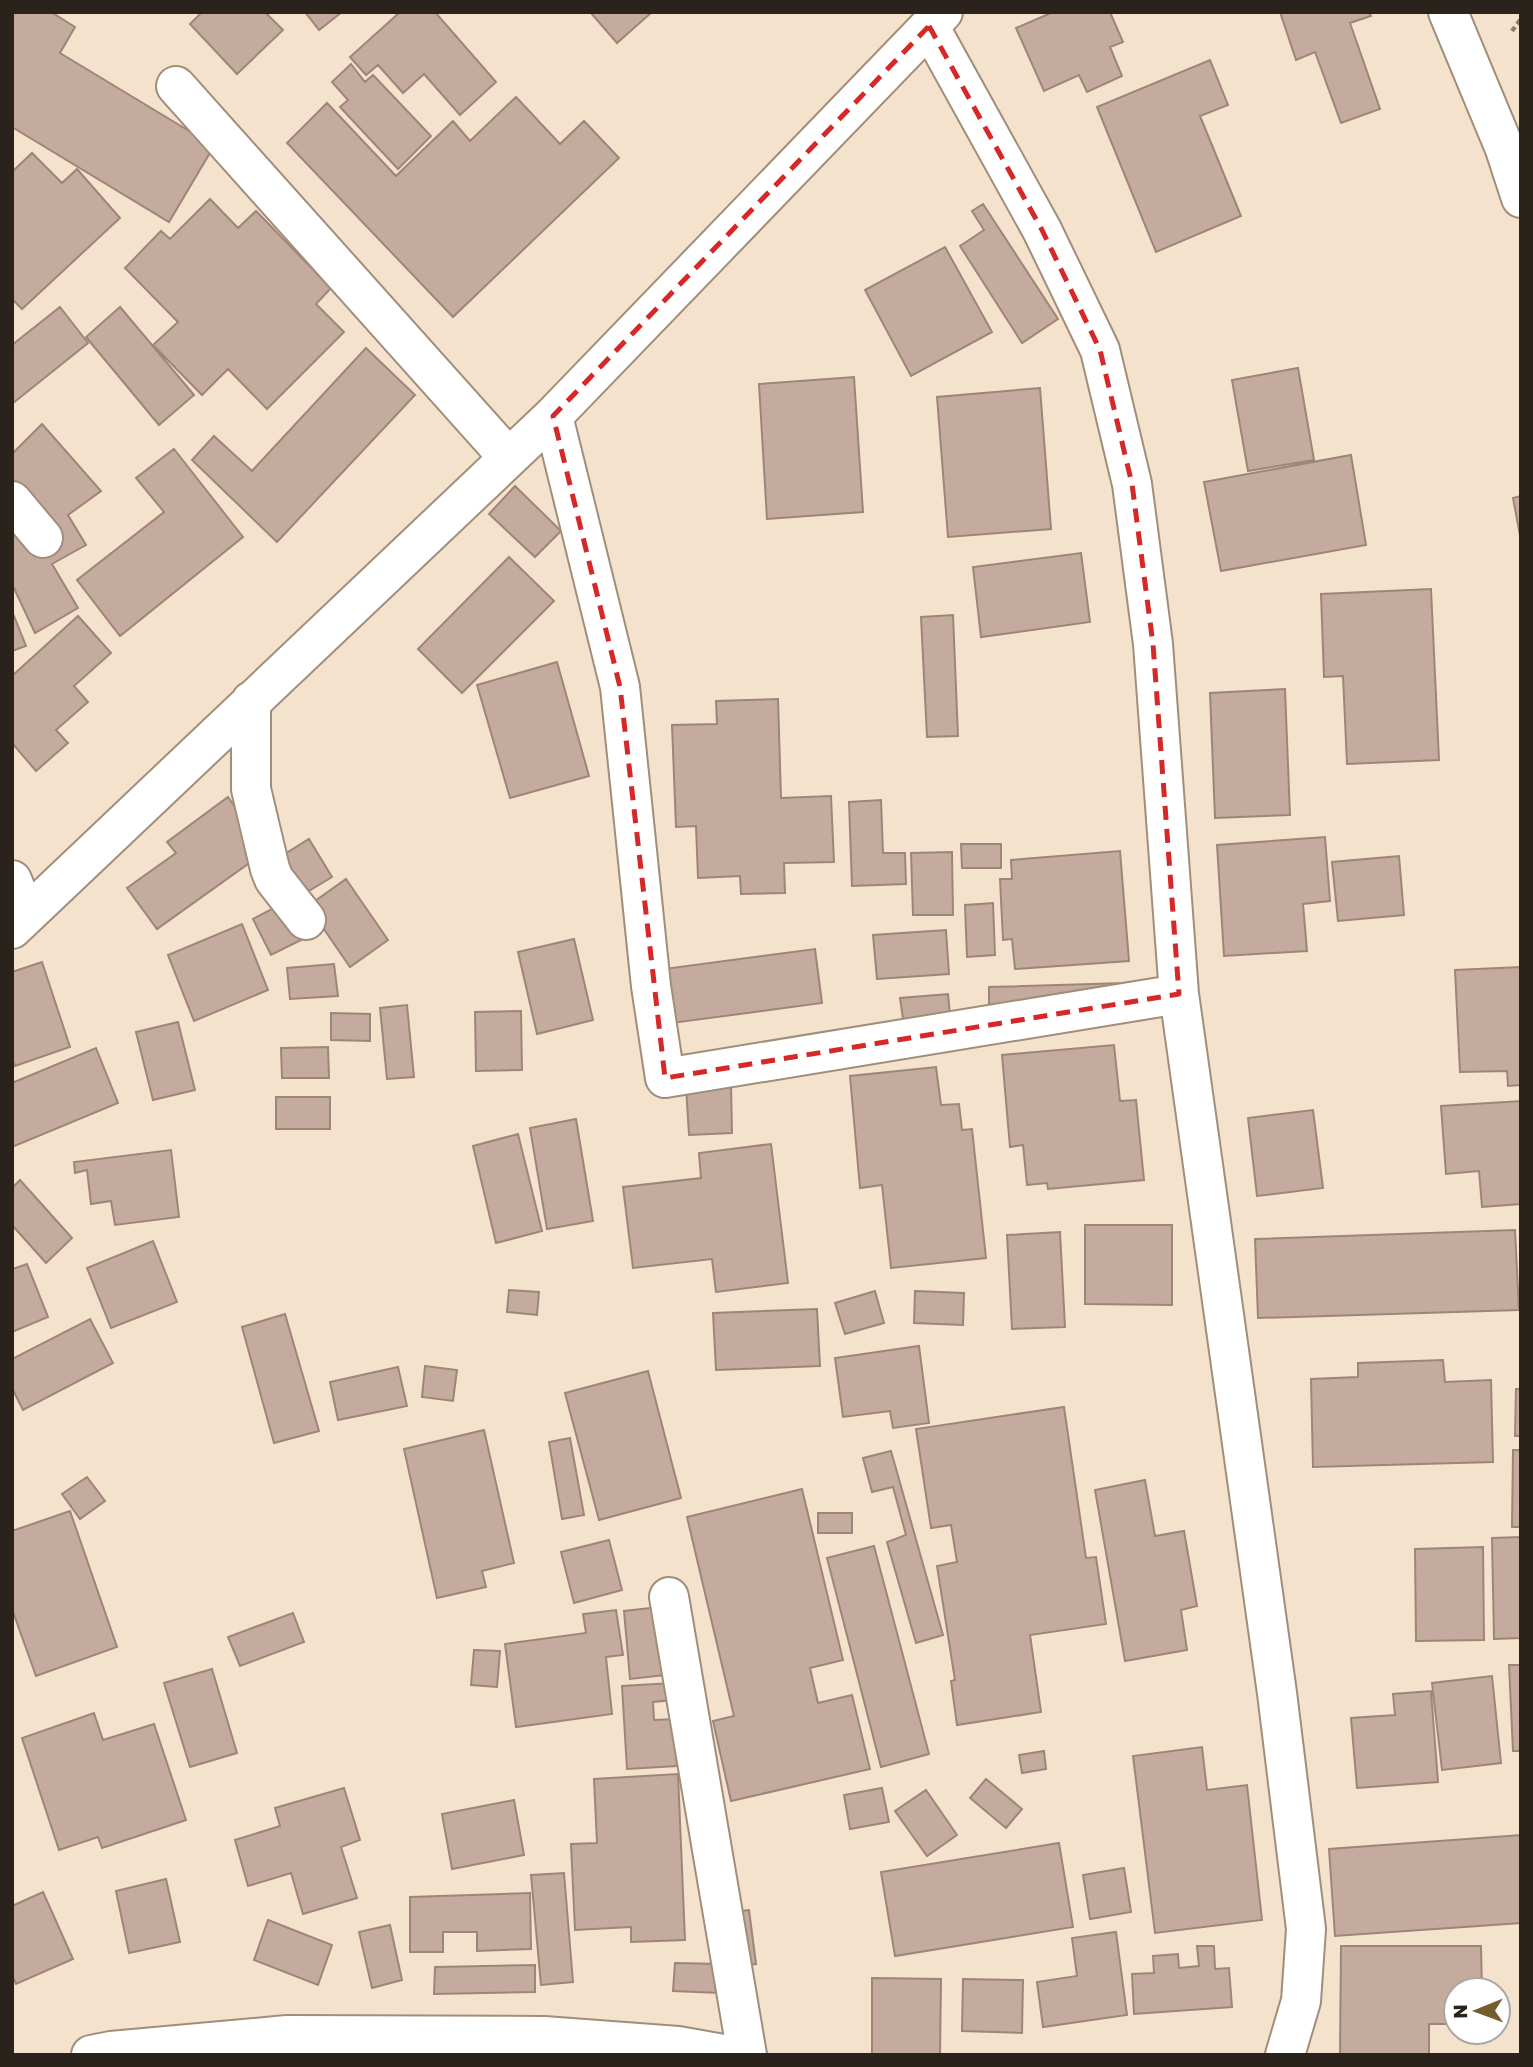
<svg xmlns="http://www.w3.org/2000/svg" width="1533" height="2067" font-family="'Golos Text',sans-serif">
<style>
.building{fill:#c5aa9e;stroke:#9e8579;stroke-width:2}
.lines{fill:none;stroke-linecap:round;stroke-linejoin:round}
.street-casing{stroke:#a08e7b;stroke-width:42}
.path{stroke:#8c7f71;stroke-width:4.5;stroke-dasharray:5 3.5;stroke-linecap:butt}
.street{stroke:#fff;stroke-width:38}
.marked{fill:none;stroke:#d62828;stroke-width:5;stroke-dasharray:14 9;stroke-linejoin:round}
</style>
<rect width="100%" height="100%" fill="#f5e2cd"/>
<!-- building -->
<path class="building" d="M 12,12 L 51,12 L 75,27 L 60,53 L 214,146 L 169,222 L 12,127 Z
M 202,12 L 265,12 L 283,30 L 237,74 L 190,24 Z
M 305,12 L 342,12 L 319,30 Z
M 400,12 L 435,12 L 496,82 L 460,115 L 424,74 L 403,93 L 378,65 L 366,75 L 350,57 Z
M 590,12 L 652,12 L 617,43 Z
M 1053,12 L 1110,12 L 1123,42 L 1110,47 L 1122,76 L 1087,92 L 1079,75 L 1044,91 L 1016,28 Z
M 1280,12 L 1369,12 L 1371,16 L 1350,23 L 1380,109 L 1341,123 L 1315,52 L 1296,60 Z
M 1210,60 L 1228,105 L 1200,116 L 1241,216 L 1156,252 L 1097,107 Z
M 351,64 L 365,82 L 373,75 L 431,136 L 398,169 L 340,107 L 348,100 L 332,82 Z
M 516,97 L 560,144 L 584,121 L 619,158 L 453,317 L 287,143 L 327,103 L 396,176 L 453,121 L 470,141 Z
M 32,153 L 62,183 L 77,169 L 120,218 L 22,309 L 12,299 L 12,172 Z
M 210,199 L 238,228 L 256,211 L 331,288 L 316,304 L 344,332 L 267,409 L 228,369 L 202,395 L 153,345 L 178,322 L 125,268 L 161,231 L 170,239 Z
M 983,204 L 1058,319 L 1022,343 L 960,246 L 984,230 L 972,211 Z
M 945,247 L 992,332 L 911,376 L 865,290 Z
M 60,307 L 88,343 L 12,404 L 12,345 Z
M 120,307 L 194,395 L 159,425 L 86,337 Z
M 366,348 L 415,395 L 277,542 L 192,460 L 214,436 L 252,471 Z
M 1298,368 L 1314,460 L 1248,471 L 1232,380 Z
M 854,377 L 863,512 L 767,519 L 759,384 Z
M 1040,388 L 1051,529 L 948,537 L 937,397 Z
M 42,424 L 101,491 L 68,515 L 86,545 L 52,564 L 78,608 L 35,633 L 12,584 L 12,534 L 23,526 L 12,488 L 12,454 Z
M 174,449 L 243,537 L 120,636 L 77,580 L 164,512 L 136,478 Z
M 1351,455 L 1366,545 L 1221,571 L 1204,482 Z
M 515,486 L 561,531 L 535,557 L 489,514 Z
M 1521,496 L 1521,541 L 1513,498 Z
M 1081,553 L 1090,622 L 981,637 L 973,567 Z
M 509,557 L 554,601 L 462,693 L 418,649 Z
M 1431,589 L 1439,760 L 1347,764 L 1343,676 L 1324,677 L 1321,594 Z
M 12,611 L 26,646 L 12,651 Z
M 953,615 L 958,736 L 927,737 L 921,617 Z
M 78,616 L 111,653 L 74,686 L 88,702 L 56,730 L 68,743 L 36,771 L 12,743 L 12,676 Z
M 557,662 L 589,776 L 510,798 L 477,685 Z
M 1285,689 L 1290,815 L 1215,818 L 1210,693 Z
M 778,699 L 781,798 L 831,796 L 834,862 L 784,863 L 785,893 L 741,894 L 740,876 L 698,878 L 696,826 L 676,827 L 672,725 L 717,724 L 716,701 Z
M 228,797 L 266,851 L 157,929 L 127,888 L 176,853 L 167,842 Z
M 881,800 L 883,853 L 905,853 L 906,884 L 852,886 L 849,802 Z
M 1325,837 L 1330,901 L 1303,904 L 1307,951 L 1224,956 L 1217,845 Z
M 309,839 L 332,877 L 297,898 L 275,860 Z
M 961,844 L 1001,844 L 1001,868 L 962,868 Z
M 1120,851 L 1129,961 L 1015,969 L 1012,939 L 1003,940 L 1000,879 L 1012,879 L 1011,860 Z
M 952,852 L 953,915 L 913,915 L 911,853 Z
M 1399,856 L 1404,915 L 1338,921 L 1332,862 Z
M 346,879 L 388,940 L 350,967 L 308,906 Z
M 289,900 L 307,937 L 271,955 L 253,919 Z
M 993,903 L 995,955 L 967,957 L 965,905 Z
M 242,924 L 268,990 L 194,1021 L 168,955 Z
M 946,930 L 949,974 L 877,979 L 873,935 Z
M 574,939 L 593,1020 L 537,1034 L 518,952 Z
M 815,949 L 822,1003 L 672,1023 L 664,969 Z
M 42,962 L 70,1047 L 15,1066 L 12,1059 L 12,972 Z
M 334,964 L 338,996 L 290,999 L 287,968 Z
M 1521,967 L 1521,1085 L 1508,1086 L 1507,1071 L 1460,1072 L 1455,970 Z
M 1124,983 L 1124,1002 L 989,1006 L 989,987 Z
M 948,994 L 950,1015 L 903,1019 L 900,998 Z
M 407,1005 L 414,1077 L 387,1079 L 380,1008 Z
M 521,1011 L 522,1070 L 476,1071 L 475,1012 Z
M 331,1013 L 370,1014 L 370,1041 L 331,1040 Z
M 178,1022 L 195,1090 L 153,1100 L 136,1032 Z
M 1114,1045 L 1120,1101 L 1136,1100 L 1144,1180 L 1048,1189 L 1047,1183 L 1027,1185 L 1023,1145 L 1010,1147 L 1002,1055 Z
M 328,1047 L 329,1078 L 282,1078 L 281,1048 Z
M 96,1048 L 118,1103 L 12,1147 L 12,1083 Z
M 936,1067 L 941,1105 L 959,1104 L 962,1130 L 972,1129 L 986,1258 L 891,1268 L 882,1185 L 860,1188 L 850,1076 Z
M 731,1085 L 732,1133 L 689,1135 L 686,1087 Z
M 276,1097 L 330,1097 L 330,1129 L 276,1129 Z
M 1521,1101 L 1521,1204 L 1482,1207 L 1479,1171 L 1446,1174 L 1441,1106 Z
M 1313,1110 L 1323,1188 L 1257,1196 L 1248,1118 Z
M 576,1119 L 593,1221 L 547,1229 L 530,1128 Z
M 518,1134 L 542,1231 L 496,1243 L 473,1146 Z
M 771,1144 L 788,1283 L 716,1292 L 712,1259 L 633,1268 L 623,1187 L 701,1178 L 699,1153 Z
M 171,1150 L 179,1217 L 115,1225 L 111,1201 L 91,1204 L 87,1170 L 75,1173 L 74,1162 Z
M 20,1180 L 72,1238 L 46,1263 L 12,1225 L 12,1188 Z
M 1085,1225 L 1172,1225 L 1172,1305 L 1085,1304 Z
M 1515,1230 L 1519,1310 L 1258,1318 L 1255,1239 Z
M 1060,1232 L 1065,1327 L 1012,1329 L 1007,1235 Z
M 153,1241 L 177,1302 L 111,1328 L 87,1268 Z
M 27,1264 L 48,1317 L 12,1332 L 12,1266 L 13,1269 Z
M 509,1290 L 539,1292 L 537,1315 L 507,1312 Z
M 875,1291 L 884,1323 L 845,1334 L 835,1303 Z
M 915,1291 L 964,1293 L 963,1325 L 914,1323 Z
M 817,1309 L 820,1366 L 716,1370 L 713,1313 Z
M 285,1314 L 319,1431 L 274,1443 L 242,1327 Z
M 90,1319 L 113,1363 L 23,1410 L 12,1388 L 12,1359 Z
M 919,1346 L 929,1423 L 893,1428 L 890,1411 L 843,1417 L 835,1358 Z
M 1443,1360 L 1445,1382 L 1491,1380 L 1493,1462 L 1313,1467 L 1311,1379 L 1358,1377 L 1358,1363 Z
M 425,1366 L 457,1370 L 453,1401 L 422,1397 Z
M 398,1367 L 407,1406 L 338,1420 L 330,1382 Z
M 648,1371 L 681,1498 L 599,1520 L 565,1393 Z
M 1516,1389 L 1521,1389 L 1521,1436 L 1515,1436 Z
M 1064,1407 L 1086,1558 L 1096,1557 L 1106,1624 L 1030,1635 L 1041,1712 L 957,1725 L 951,1681 L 955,1680 L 937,1566 L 957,1562 L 951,1525 L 931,1528 L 916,1429 Z
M 484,1430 L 514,1563 L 482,1571 L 486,1587 L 437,1598 L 404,1449 Z
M 570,1438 L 584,1515 L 562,1519 L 549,1442 Z
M 1513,1450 L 1521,1450 L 1521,1527 L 1512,1527 Z
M 891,1451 L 943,1635 L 916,1643 L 887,1542 L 906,1535 L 893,1487 L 872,1492 L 863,1458 Z
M 87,1477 L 105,1501 L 80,1519 L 62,1494 Z
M 1145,1480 L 1155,1536 L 1184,1531 L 1197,1606 L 1181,1610 L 1187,1650 L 1125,1661 L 1095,1490 Z
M 802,1489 L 843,1660 L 810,1668 L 818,1703 L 852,1695 L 870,1769 L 731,1801 L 713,1721 L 734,1716 L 687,1517 Z
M 70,1511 L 117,1647 L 36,1676 L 12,1609 L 12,1531 Z
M 818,1513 L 852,1513 L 852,1533 L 818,1533 Z
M 1521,1537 L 1521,1638 L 1494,1639 L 1492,1538 Z
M 609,1540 L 622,1590 L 574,1603 L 561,1552 Z
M 874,1546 L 929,1754 L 881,1767 L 827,1558 Z
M 1483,1547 L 1484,1640 L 1416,1641 L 1415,1549 Z
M 659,1607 L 665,1675 L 630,1679 L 624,1611 Z
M 616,1610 L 623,1655 L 606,1657 L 612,1714 L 516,1727 L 505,1644 L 586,1633 L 583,1614 Z
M 293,1613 L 304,1642 L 240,1666 L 228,1637 Z
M 474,1650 L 500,1651 L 497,1687 L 471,1685 Z
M 1509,1665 L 1521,1665 L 1521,1751 L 1513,1751 Z
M 212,1669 L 237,1753 L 190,1767 L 164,1683 Z
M 1492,1676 L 1501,1763 L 1442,1770 L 1432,1683 Z
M 672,1683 L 673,1700 L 653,1702 L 654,1720 L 674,1719 L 677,1766 L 627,1769 L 622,1686 Z
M 1431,1691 L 1438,1782 L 1357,1788 L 1351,1718 L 1395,1715 L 1393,1694 Z
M 94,1713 L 103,1740 L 154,1724 L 186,1820 L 102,1848 L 98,1837 L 59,1850 L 22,1738 Z
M 1202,1747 L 1207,1790 L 1247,1785 L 1262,1920 L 1155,1933 L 1133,1756 Z
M 1044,1751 L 1046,1769 L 1022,1773 L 1019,1755 Z
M 678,1774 L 685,1940 L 631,1942 L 631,1927 L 575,1930 L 571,1844 L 597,1843 L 594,1779 Z
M 986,1779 L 1022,1809 L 1006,1828 L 970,1798 Z
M 344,1788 L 360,1840 L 341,1847 L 357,1898 L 303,1914 L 291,1873 L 248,1886 L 235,1840 L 280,1826 L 275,1808 Z
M 882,1788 L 889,1822 L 850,1829 L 844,1795 Z
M 926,1790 L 957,1835 L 927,1856 L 895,1811 Z
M 514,1800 L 524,1855 L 452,1869 L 442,1814 Z
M 1521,1835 L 1521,1923 L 1335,1936 L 1329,1849 Z
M 1059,1843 L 1073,1927 L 895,1956 L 881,1872 Z
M 1124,1868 L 1131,1912 L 1090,1919 L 1083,1875 Z
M 564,1873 L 573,1982 L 541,1985 L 531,1875 Z
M 166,1879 L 180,1942 L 129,1953 L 116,1891 Z
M 43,1892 L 73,1959 L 16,1984 L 12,1975 L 12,1906 Z
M 530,1893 L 531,1949 L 477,1951 L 477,1932 L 443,1932 L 443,1952 L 410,1952 L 410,1897 Z
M 749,1910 L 756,1964 L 738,1966 L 731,1912 Z
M 268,1920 L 332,1945 L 318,1985 L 254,1960 Z
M 390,1925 L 402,1980 L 372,1988 L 359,1932 Z
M 1116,1932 L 1127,2015 L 1043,2027 L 1037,1982 L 1077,1976 L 1072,1938 Z
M 1197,1946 L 1214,1946 L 1215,1969 L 1229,1968 L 1232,2007 L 1134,2014 L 1132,1974 L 1154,1973 L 1153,1956 L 1178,1954 L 1179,1968 L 1199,1966 Z
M 1341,1946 L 1481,1946 L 1482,1990 L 1456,1990 L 1456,2024 L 1429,2024 L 1429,2055 L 1340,2055 Z
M 675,1963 L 721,1964 L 720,1993 L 673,1991 Z
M 535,1965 L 535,1992 L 434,1994 L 435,1967 Z
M 872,1978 L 941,1979 L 940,2055 L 872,2055 Z
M 963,1979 L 1023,1980 L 1022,2033 L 962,2031 Z"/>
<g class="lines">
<!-- street casing -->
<g class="street-casing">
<path id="street" d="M 1448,12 L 1505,149 L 1521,198
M 929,26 L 1042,230 L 1100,350 L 1132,484 L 1153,644 L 1179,994 L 1277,1693 L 1306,1929 L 1301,2001 L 1285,2055
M 176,86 L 508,457
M 553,416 L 620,687 L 651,986 L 665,1078 L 1179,994
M 12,501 L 43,538
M 251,701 L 251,789 L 270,869 L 274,879 L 306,920
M 12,880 L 26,914
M 12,929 L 553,416 L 943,12
M 669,1597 L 747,2055
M 91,2055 L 111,2051 L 287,2035 L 544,2036 L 678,2046 L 729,2055"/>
</g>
<!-- path -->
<path class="path" d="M 1512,31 L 1521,19"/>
<!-- street -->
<use href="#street" class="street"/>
</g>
<!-- marked area -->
<path class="marked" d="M 929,26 L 1042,230 L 1100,350 L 1132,484 L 1153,644 L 1179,994 L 665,1078 L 620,687 L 553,416 Z"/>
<!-- border -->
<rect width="1533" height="2067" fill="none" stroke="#2a231b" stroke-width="28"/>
<!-- north arrow -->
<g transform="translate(1477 2011) rotate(269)"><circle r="33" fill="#ffffff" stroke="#aaa7a4" stroke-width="2"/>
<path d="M0-5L12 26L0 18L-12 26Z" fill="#755e2e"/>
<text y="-10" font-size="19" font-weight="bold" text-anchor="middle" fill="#2a231b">N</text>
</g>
</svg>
